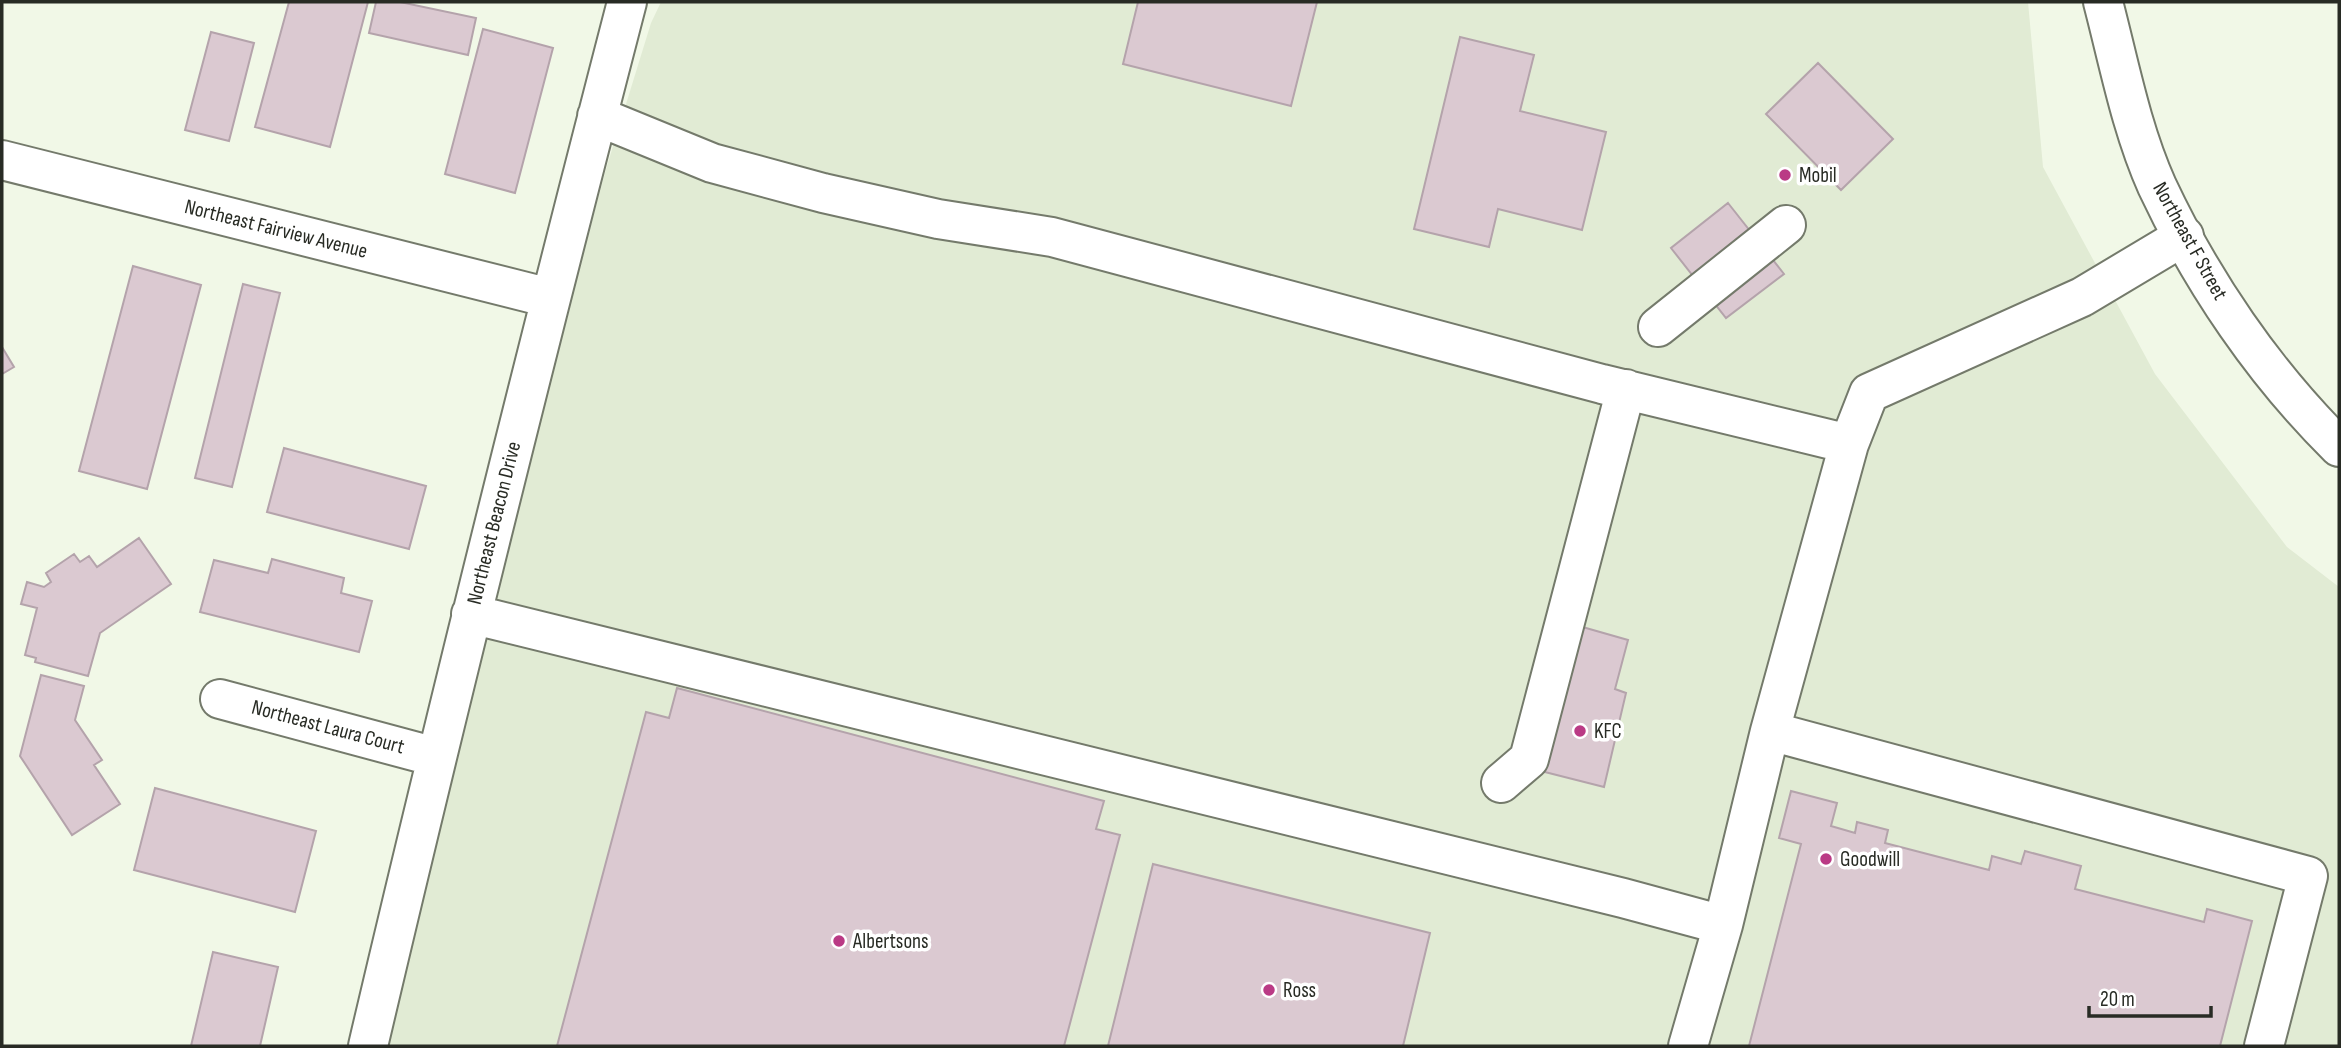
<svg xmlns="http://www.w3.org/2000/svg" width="2341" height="1048" font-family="'Sofia Sans Condensed',sans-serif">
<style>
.built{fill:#e1ebd4}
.building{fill:#dbc9d1;stroke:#b4a3ab;stroke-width:2}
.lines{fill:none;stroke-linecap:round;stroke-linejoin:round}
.minor-casing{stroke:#747a6b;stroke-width:42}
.major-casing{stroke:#747a6b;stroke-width:42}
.minor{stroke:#fff;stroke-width:38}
.major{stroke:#fff;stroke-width:38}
.poi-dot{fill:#ba3a85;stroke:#fff;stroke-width:2.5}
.labels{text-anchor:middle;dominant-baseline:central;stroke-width:7;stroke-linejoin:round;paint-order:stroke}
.poi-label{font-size:21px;fill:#282b24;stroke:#fff;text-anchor:start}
.street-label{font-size:21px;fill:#282b24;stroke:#fff}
</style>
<rect width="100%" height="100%" fill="#f1f8e7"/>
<!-- built -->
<path class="built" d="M 661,2 L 2028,2 L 2043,167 L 2155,374 L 2287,547 L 2339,587 L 2339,1046 L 380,1046 L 489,603 L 606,169 L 651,23 Z"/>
<!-- building -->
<path class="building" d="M 289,2 L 368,2 L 330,147 L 255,127 Z
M 376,2 L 400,2 L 476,18 L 468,55 L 369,33 Z
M 1138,2 L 1317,2 L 1291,106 L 1123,64 Z
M 483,29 L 553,48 L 515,193 L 445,174 Z
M 211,32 L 254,43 L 229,141 L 185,130 Z
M 1460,37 L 1534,55 L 1520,111 L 1606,132 L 1582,230 L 1498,209 L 1489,247 L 1414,229 Z
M 1818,63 L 1893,139 L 1841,190 L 1766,114 Z
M 1728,203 L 1784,274 L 1726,318 L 1671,248 Z
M 133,266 L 201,285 L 147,489 L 79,471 Z
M 243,284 L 280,293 L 232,487 L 195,478 Z
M 2,347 L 14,367 L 2,374 Z
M 284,448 L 426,486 L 409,549 L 267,512 Z
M 139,538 L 171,584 L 100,633 L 88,676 L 35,662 L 36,658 L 25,655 L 37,608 L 21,604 L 27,582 L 44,587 L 51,582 L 46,573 L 74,554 L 80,562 L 89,556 L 97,567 Z
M 272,559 L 344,578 L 341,593 L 372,601 L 359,652 L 200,612 L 214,560 L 268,573 Z
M 1572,624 L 1628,640 L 1615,689 L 1626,693 L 1604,787 L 1533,769 Z
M 41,675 L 84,686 L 75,720 L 102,760 L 94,765 L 120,804 L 72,835 L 20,756 Z
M 677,688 L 1104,801 L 1096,829 L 1120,835 L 1064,1046 L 557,1046 L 646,712 L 669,718 Z
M 155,788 L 316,831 L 295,912 L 134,870 Z
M 1791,791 L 1837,803 L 1831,826 L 1855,833 L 1857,822 L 1888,830 L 1885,843 L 1989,870 L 1992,856 L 2021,864 L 2025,851 L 2081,866 L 2075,889 L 2204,922 L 2207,909 L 2252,921 L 2220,1046 L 1749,1046 L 1801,844 L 1779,838 Z
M 1153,864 L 1430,933 L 1403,1046 L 1108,1046 Z
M 213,952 L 278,967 L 260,1046 L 191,1046 Z"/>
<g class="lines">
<!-- minor casing -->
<g class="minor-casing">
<path id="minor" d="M 597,116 L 712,163 L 823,193 L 938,219 L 1052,237 L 1602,384 L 1849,444 L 1770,731 L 1723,925
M 2,160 L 550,298
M 1658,327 L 1786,225
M 1849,444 L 1869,393 L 2082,297 L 2184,236
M 471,614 L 1623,898 L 1723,925 L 1688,1046
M 220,699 L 436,757
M 1770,731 L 2308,876 L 2264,1046
M 1501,783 L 1529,759 L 1626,389
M 368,1046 C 450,697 537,349 627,2"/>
</g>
<!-- major casing -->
<g class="major-casing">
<path id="major" d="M 2103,2 C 2119,63 2131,128 2157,186 C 2202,282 2264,373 2339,447"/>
</g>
<!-- minor -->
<use href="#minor" class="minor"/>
<!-- major -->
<use href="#major" class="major"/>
</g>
<!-- markers -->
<g class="poi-dot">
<circle cx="1785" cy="175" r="7"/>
<circle cx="1580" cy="731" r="7"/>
<circle cx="1826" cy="859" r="7"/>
<circle cx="839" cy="941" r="7"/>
<circle cx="1269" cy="990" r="7"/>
</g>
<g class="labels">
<!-- poi labels -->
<g class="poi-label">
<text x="1799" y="175">Mobil</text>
<text x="1594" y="731">KFC</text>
<text x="1840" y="859">Goodwill</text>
<text x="853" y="941">Albertsons</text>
<text x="1283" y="990">Ross</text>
</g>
<!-- street labels -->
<g class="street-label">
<text transform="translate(276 229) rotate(14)">Northeast Fairview Avenue</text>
<text transform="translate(2190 241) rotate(61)">Northeast F Street</text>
<text transform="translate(494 523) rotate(-76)">Northeast Beacon Drive</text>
<text transform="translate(328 727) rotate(15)">Northeast Laura Court</text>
</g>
</g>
<!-- border -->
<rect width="2341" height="1048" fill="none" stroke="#282b24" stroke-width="7"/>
<!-- scale -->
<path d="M2089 1006v10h122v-10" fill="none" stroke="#282b24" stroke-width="3.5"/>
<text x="2100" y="1006" font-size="21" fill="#282b24" stroke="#ffffff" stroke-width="5" paint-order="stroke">20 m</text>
</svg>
